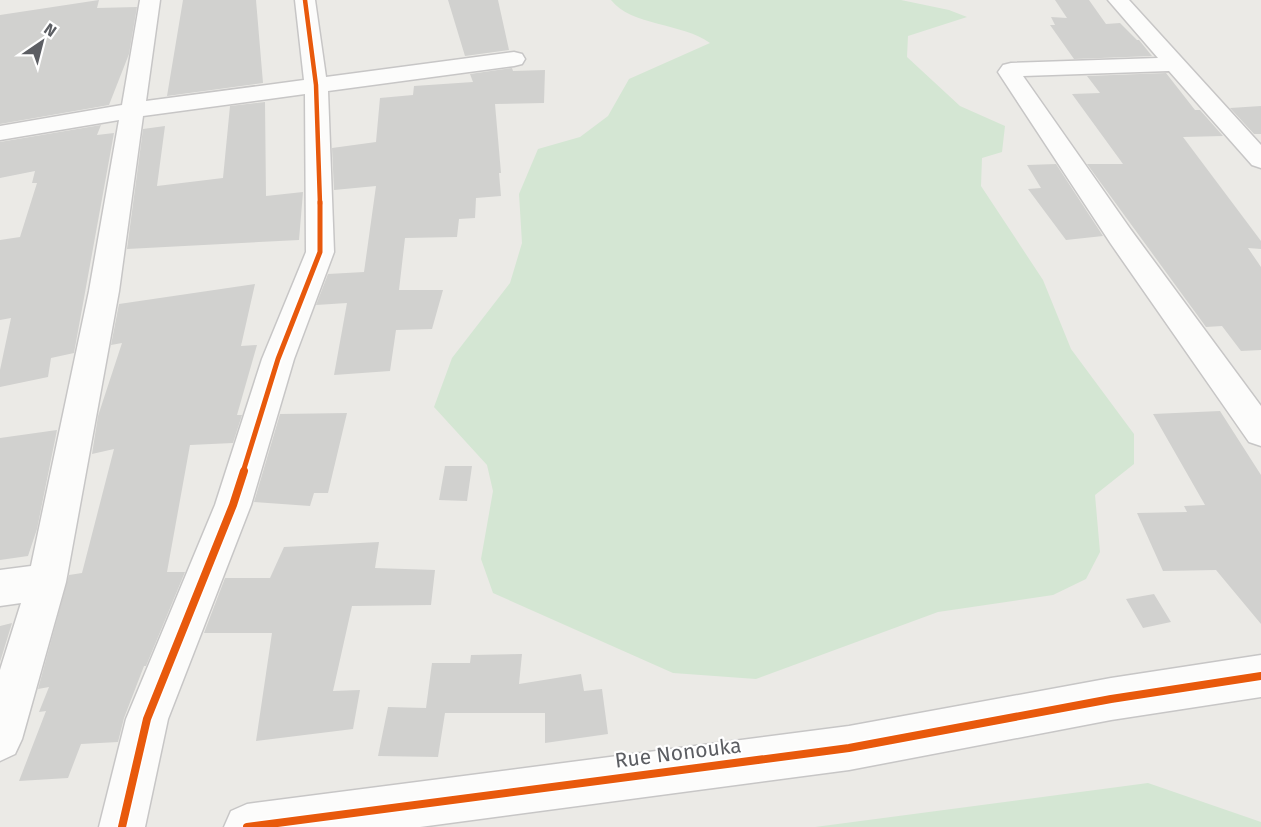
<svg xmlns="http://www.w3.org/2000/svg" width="1261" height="827" font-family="'Fira Sans',sans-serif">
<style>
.green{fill:#d4e6d3}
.building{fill:#d1d1cf}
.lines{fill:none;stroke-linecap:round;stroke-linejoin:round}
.minor-casing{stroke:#c7c6c6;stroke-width:3}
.minor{fill:#fcfcfb;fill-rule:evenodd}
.cycleway-far2-casing{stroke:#fff;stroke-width:7}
.cycleway-far1-casing{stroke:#fff;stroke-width:9}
.cycleway-casing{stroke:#fff;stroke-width:11}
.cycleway-far2{stroke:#e8590c;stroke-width:4.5}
.cycleway-far1{stroke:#e8590c;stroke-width:5}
.cycleway{stroke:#e8590c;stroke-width:8}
.labels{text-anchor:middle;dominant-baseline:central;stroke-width:4.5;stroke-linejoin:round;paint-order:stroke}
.near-street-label{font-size:21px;fill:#5c5e63;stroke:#fff}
</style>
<rect width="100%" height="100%" fill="#ebeae6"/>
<!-- green -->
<path class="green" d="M 611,0 L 901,0 L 949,10 L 967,17 L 908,36 L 907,57 L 960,106 L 1005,126 L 1002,152 L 982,158 L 981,186 L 1043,280 L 1071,349 L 1134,434 L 1134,464 L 1095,495 L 1100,552 L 1086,579 L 1053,595 L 938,612 L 756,679 L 673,673 L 493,593 L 481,559 L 493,491 L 487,465 L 434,407 L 452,358 L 510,283 L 522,243 L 519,194 L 538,149 L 580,137 L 608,116 L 629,79 L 710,43 C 683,23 631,26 611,0 Z
M 1148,783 L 1261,822 L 1261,827 L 815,827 Z"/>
<!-- building -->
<path class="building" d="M 99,0 L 97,8 L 137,7 L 129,54 L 109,105 L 0,124 L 0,15 Z
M 183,0 L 256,0 L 263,83 L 167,96 Z
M 448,0 L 498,0 L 509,50 L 465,56 Z
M 1055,0 L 1089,0 L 1106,24 L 1120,23 L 1137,40 L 1139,40 L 1152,56 L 1074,59 L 1050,25 L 1055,25 L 1051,17 L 1067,18 Z
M 512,68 L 513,71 L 545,70 L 544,103 L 495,104 L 501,173 L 499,173 L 501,196 L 476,198 L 475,218 L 459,219 L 457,237 L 405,238 L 399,290 L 443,290 L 432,329 L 396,330 L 390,371 L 334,375 L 347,303 L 316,305 L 328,274 L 364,272 L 376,186 L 334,190 L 332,148 L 376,142 L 380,98 L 413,95 L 414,86 L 473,82 L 470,74 Z
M 1166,73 L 1195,110 L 1200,110 L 1223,136 L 1183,137 L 1261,241 L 1261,249 L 1248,248 L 1261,267 L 1261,350 L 1241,351 L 1222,326 L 1206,327 L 1087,164 L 1123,164 L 1072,94 L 1100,93 L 1087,76 Z
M 265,102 L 266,196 L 303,192 L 299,240 L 127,249 L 143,129 L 165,126 L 157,186 L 223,178 L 230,106 Z
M 1261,106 L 1261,134 L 1254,134 L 1230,108 Z
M 101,125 L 97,135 L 114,133 L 74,353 L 51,358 L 48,377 L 0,387 L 0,370 L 11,318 L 0,320 L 0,240 L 20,237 L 37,183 L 32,183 L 35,171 L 0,178 L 0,142 Z
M 1056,164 L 1103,236 L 1066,240 L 1028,189 L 1041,188 L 1027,165 Z
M 255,284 L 241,346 L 257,345 L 237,415 L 242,415 L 233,443 L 190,445 L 167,572 L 185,572 L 146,666 L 144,666 L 124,718 L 118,742 L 81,744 L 68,778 L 19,781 L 46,711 L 39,712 L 49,687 L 38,689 L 69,575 L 82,573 L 114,449 L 92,454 L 98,416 L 122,343 L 111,345 L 119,304 Z
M 1220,411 L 1261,475 L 1261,624 L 1216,570 L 1163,571 L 1137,513 L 1187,512 L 1184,506 L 1205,505 L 1153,414 Z
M 347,413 L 328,493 L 314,493 L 310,506 L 254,502 L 280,414 Z
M 57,430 L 37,529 L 28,556 L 0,560 L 0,438 Z
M 445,466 L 472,466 L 467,501 L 439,500 Z
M 379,542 L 375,568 L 435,570 L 431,605 L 352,606 L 333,691 L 360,690 L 353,729 L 256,741 L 272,633 L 204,633 L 225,578 L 270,578 L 284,547 Z
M 1154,594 L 1171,622 L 1143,628 L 1126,599 Z
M 12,623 L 0,662 L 0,626 Z
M 522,654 L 519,684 L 581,674 L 584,691 L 602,689 L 608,734 L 545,743 L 545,713 L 445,713 L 438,757 L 378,756 L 388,707 L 426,708 L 432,663 L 470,663 L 471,655 Z"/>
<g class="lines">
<!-- minor casing -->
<g class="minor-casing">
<path id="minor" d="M 140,0 L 160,0 L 146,101 L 304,80 L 295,0 L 315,0 L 326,77 L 514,52 L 522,54 L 525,59 L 522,64 L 514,66 L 328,91 L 334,252 L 294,359 L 251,505 L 168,719 L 145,827 L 99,827 L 126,719 L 215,505 L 262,359 L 306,252 L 305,94 L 143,116 L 119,291 L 66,582 L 22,739 L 15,754 L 0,761 L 0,670 L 21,603 L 0,606 L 0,570 L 31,566 L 89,291 L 119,120 L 0,140 L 0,126 L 122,105 Z
M 1108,0 L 1129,0 L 1261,145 L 1261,168 L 1252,165 L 1169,71 L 1023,76 L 1131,230 L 1261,406 L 1261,446 L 1249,442 L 1111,244 L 998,72 L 1003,65 L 1011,63 L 1158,58 Z
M 1261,655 L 1261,697 L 1111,720 L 849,770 L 420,827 L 224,827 L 231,811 L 247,804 L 849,726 L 1111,678 Z"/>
</g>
<!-- minor -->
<use href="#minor" class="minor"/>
<!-- cycleway-far2 casing -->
<g class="cycleway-far2-casing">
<path id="cycleway-far2" d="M 305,0 L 316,85 L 320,204"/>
</g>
<!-- cycleway-far1 casing -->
<g class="cycleway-far1-casing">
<path id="cycleway-far1" d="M 243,472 L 278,359 L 320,252 L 320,202"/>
</g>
<!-- cycleway casing -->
<g class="cycleway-casing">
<path id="cycleway" d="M 122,827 L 147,719 L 233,505 L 244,471
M 247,827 L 849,748 L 1111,699 L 1261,676"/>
</g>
<!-- cycleway-far2 -->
<use href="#cycleway-far2" class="cycleway-far2"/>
<!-- cycleway-far1 -->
<use href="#cycleway-far1" class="cycleway-far1"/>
<!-- cycleway -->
<use href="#cycleway" class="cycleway"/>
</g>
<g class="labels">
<!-- near-street labels -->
<g class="near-street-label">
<text transform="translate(678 753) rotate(-7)">Rue Nonouka</text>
</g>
</g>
<!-- north arrow -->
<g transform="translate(42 42) rotate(35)" stroke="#ffffff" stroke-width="4.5" paint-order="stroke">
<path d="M0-4.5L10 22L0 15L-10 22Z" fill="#5c5e63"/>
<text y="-9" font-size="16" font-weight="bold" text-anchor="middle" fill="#5c5e63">N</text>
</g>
</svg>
